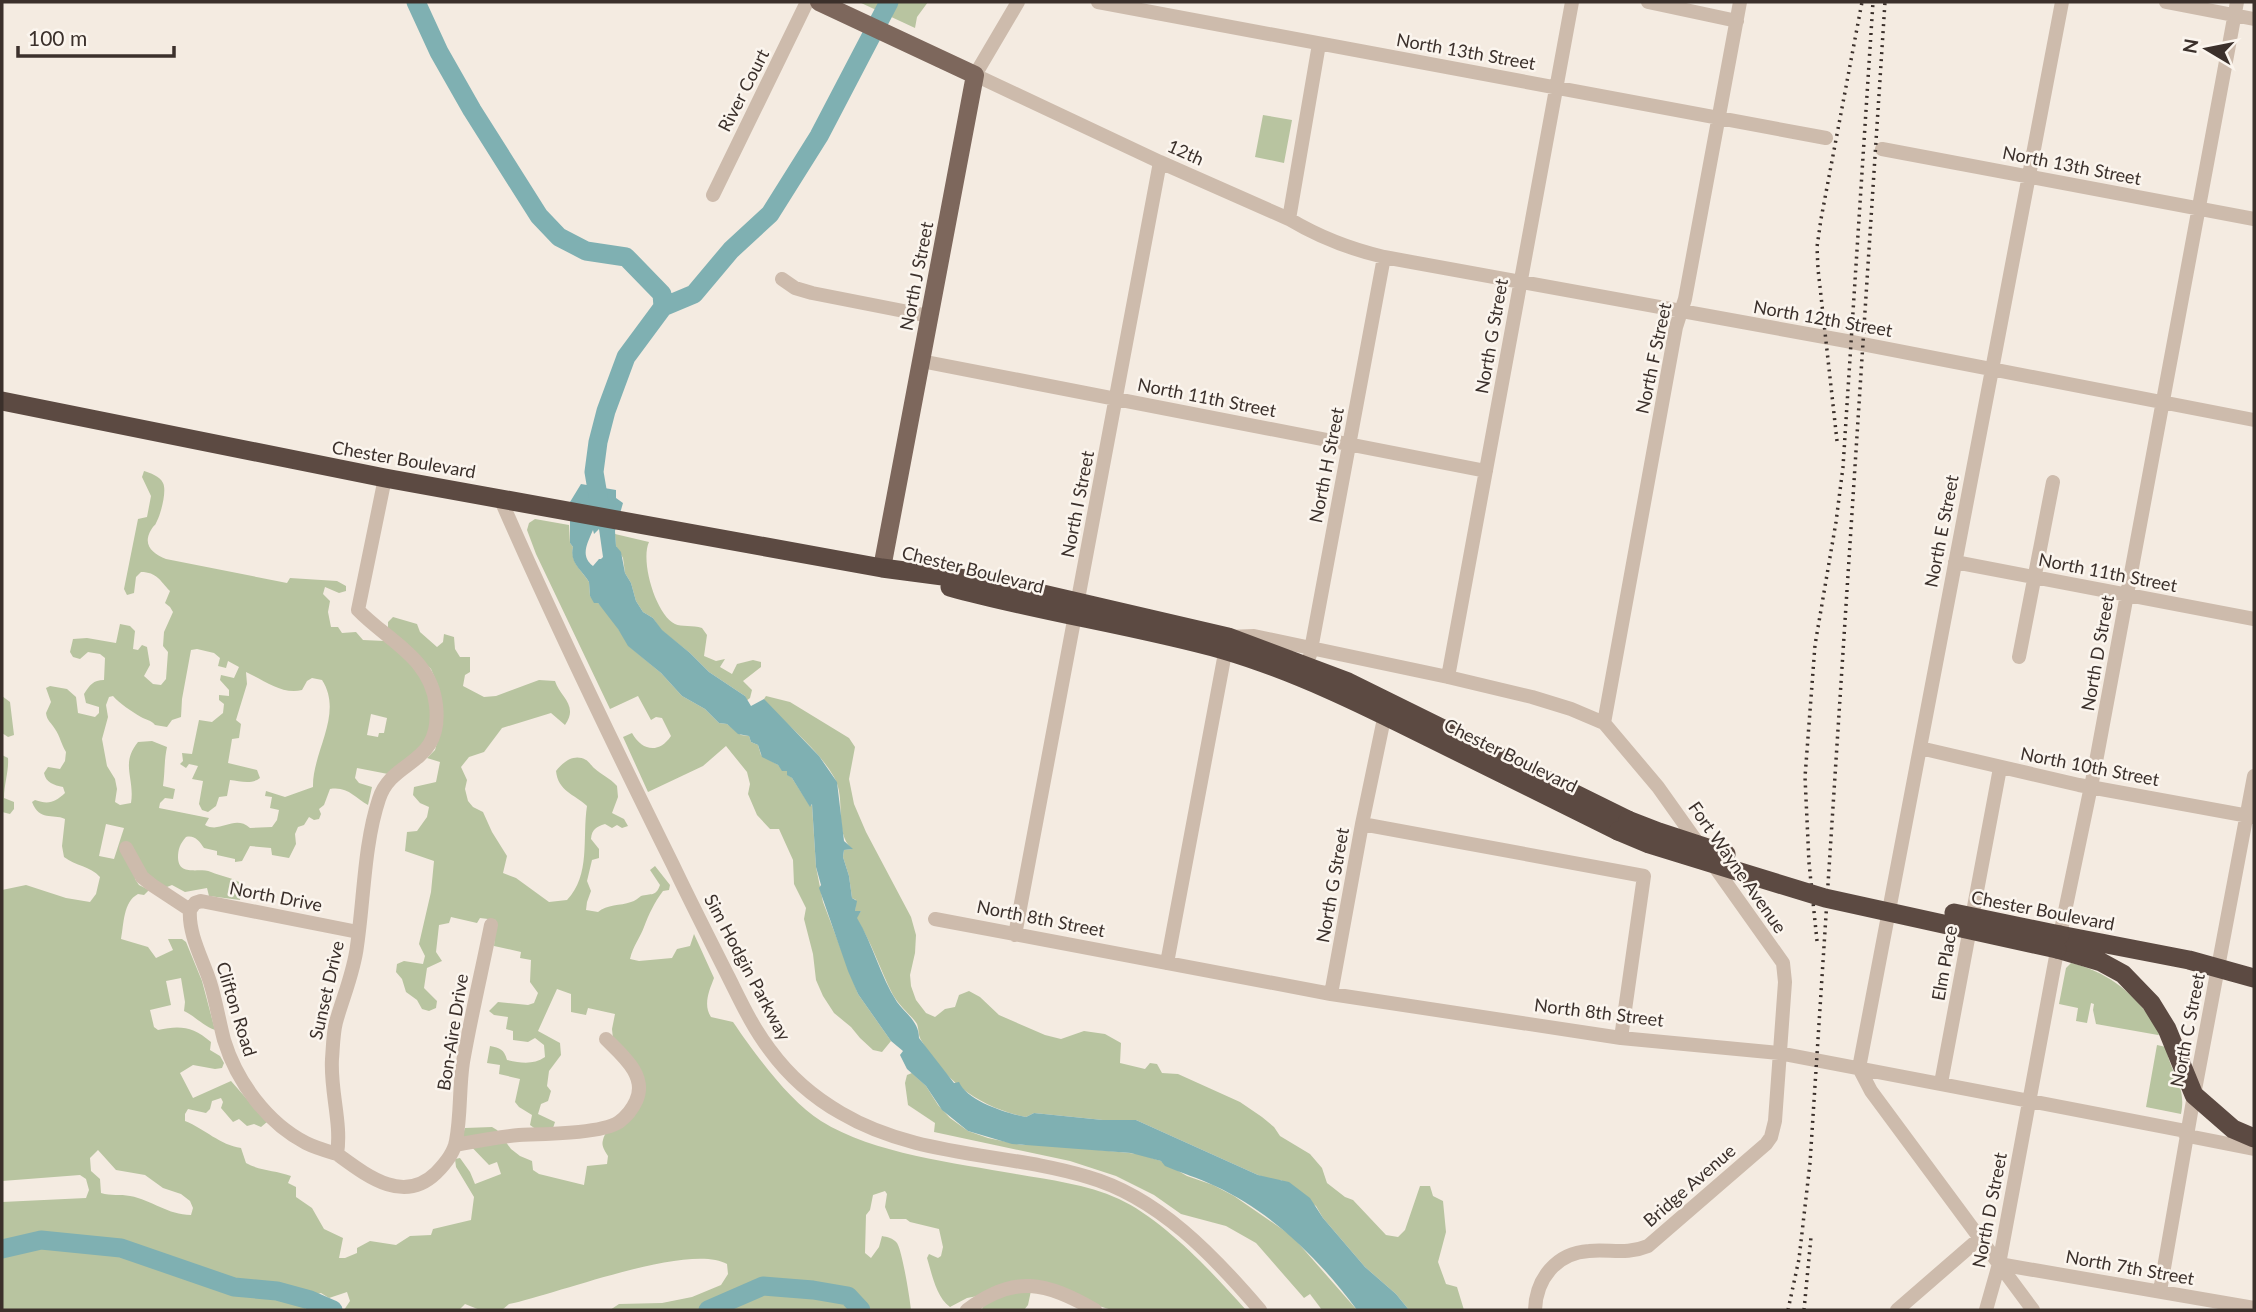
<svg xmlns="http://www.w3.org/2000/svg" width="2256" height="1312" font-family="Lato,sans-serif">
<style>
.green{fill:#b8c4a0;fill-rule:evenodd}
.water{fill:#7fb0b2;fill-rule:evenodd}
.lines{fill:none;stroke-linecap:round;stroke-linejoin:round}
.river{stroke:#7fb0b2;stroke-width:19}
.minor{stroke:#cdbbac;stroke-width:14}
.major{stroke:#7d675c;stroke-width:18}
.highway{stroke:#5c4a42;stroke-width:19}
.rail{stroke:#3b302b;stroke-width:3.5;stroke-dasharray:2 5;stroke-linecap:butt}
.highway-bridge{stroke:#5c4a42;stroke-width:19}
.labels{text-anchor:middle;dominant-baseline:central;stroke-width:5;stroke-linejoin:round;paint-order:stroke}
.street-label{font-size:18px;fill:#3b302b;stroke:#fbf5ee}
</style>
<rect width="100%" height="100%" fill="#f4ebe1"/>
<!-- green -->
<path class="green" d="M 859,2 L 928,2 L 917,17 L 915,28 Z
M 1263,115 L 1292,120 L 1284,163 L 1255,157 Z
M 144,471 C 150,473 160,476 163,483 C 167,491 161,513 157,521 C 154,528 155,523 151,530 C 142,545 153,554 166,559 L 287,583 L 290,578 L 337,581 L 346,586 L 346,591 L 339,593 L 325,587 L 323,594 L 330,601 L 328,612 L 331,627 L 338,627 L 342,633 L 356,632 L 363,640 L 385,641 L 407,659 L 427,687 L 432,715 L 427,741 L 388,774 L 357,768 L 355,778 L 359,783 L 372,787 L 368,805 C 355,798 348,786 330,789 L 324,805 L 319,809 L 321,814 L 319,819 L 314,820 L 309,817 L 304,825 L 298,827 L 295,834 L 296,844 L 289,858 L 272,855 L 271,848 L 250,846 L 242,861 L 235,862 L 235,859 L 217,855 L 217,851 L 204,848 C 199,841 195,835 186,837 C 180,844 178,849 178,858 C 179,877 199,867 211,872 C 221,876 233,878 243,884 L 240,900 L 209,896 L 207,888 L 185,892 L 172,885 L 167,887 L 135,879 L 139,885 L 149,890 L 144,895 L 138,894 C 123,902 124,924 121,939 L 148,947 L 156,958 L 173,950 L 168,939 L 182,939 L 186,942 L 202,981 L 215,1030 C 203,1026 195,1016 184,1011 L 185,1002 L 181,978 L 166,981 L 171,1005 L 150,1010 L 154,1027 L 158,1030 C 181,1025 193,1027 211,1042 L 210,1050 L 220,1056 L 224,1063 L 222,1068 L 215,1069 L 193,1065 L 180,1073 L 193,1098 L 231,1081 L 267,1122 L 261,1127 L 254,1124 L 247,1126 L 239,1119 L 233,1122 L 221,1108 L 223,1102 L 221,1098 L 212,1101 L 210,1109 L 206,1113 L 188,1109 L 185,1114 L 185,1121 C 205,1129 220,1145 241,1148 L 246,1163 C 260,1171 275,1170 291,1176 L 288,1183 L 296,1187 L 296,1197 L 312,1208 L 324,1229 L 343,1238 L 339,1258 L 345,1258 L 357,1253 L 357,1248 L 370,1241 L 396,1245 L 410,1236 L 431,1235 L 433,1229 L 471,1220 L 474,1197 L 456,1167 L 455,1159 L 460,1158 L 470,1172 L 475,1184 L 501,1174 L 497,1162 L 489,1165 L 462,1137 L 465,1128 L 492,1127 L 497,1130 L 511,1149 L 520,1156 L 532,1161 L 533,1170 L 539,1174 L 584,1185 L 587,1166 L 607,1164 L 608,1156 C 605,1151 601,1146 603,1140 C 605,1128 632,1105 641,1095 L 613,1039 L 612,1029 L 615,1014 L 588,1008 L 586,1015 L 571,1012 L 571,994 L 557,989 L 538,1031 L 560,1043 L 561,1055 L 549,1071 L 547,1086 L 551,1091 L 548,1101 L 541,1104 L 538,1114 L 555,1122 L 553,1128 L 537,1130 L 530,1125 L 532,1115 L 519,1107 L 515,1102 L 520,1079 L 499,1074 L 500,1065 L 487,1063 L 490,1046 C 500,1048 504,1049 507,1060 C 521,1063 533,1065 545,1057 L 544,1045 L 535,1038 L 528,1042 L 513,1040 L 513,1031 L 506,1029 L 508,1017 L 494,1015 L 489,1011 L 498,1002 L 528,1005 L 534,1003 L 538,993 L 530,982 L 531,960 L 520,958 L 521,952 L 494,946 L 496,920 L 480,918 L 477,923 L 451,917 L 449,923 L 439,925 L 436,952 L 442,961 L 427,968 L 424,988 L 437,1001 L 436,1008 L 429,1011 L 422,1009 L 417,1000 L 406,992 L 402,979 L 396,972 L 397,964 L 404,961 L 423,964 L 425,956 L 419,944 L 431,892 L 434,861 L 405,851 L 407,832 L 417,831 L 427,817 L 429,807 L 420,803 L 413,795 L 414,787 L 436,782 L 440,762 L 427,758 L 435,750 L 442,724 L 439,688 L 431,669 L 388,628 L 388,622 L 393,617 L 417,624 L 420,632 L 437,647 L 443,642 L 444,634 L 454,637 L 455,649 L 460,657 L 470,657 L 470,672 L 465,675 L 463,686 L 484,697 L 496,696 L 539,680 L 555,681 C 560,697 579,705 565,725 L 551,713 L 502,728 L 484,752 L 469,757 L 461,767 L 467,780 L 465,789 L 468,801 L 473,807 L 483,812 L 492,832 L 507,856 L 503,873 L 516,878 L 549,902 L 567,900 C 591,875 582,838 587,806 C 574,794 558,791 556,771 C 563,762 574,753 586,760 C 587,760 593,767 594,768 C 602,775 610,778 617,786 L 618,797 L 612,813 L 624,819 L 628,826 L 622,828 L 617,825 L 612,828 L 605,824 C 596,827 592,829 591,839 L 599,849 L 599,858 L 592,860 L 587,881 L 591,891 L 587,902 L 586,910 L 598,912 C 607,904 620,906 631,902 C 635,901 638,898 641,896 C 651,893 656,897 660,885 L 650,870 L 655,866 L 670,885 L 669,890 L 663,891 C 654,903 649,914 644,927 C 640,938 633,946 630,959 L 639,961 L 672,958 L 677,949 L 690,946 L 694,934 L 714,978 C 709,991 703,1005 711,1017 L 733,1022 C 755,1054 789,1101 821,1121 C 874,1154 955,1163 1016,1174 C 1050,1180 1086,1184 1119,1199 C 1164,1220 1213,1273 1246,1310 L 1112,1310 L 1032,1286 L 1028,1305 L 1024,1310 L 980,1310 L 983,1308 L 983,1295 L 967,1298 L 950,1307 C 936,1297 932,1274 927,1258 L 929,1254 L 938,1258 L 941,1256 L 943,1247 L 939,1229 L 910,1222 L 906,1219 L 890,1219 L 885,1207 L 887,1194 L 885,1191 L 873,1195 L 870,1210 L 866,1215 L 865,1253 L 871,1258 L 879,1247 L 882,1236 C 887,1237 893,1238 897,1243 C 902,1250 910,1299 911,1310 L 610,1310 L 619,1304 L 662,1303 L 692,1297 L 721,1285 L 728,1274 L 727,1264 C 689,1242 555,1295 509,1304 L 502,1310 L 480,1310 L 465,1304 L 459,1310 L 344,1310 L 350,1301 L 347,1292 L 329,1298 L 321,1293 L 310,1296 L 305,1310 L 2,1310 L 2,1202 L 86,1198 L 89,1190 L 86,1179 L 80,1175 L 2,1181 L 2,890 L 26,885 L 66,898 L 90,902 L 96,894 L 100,877 C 90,866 76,866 64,857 L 62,846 L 65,819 C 52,813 40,822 32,802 L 35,800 C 49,805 55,802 65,793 L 63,787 C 54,785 46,783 44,773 L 48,767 L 60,769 L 65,761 L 66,752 C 61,744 60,736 55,729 C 51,722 47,721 46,713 L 51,702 L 46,688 L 50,686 L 67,689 L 76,697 L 78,713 L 95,717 L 99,713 L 99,707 L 86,703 L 84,694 C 90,685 93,680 104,680 L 105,658 L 100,654 L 88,652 L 80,659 L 73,657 L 70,652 L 73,639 L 87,638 L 116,643 L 120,624 L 130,626 L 135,631 L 133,649 L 138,650 L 142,645 L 147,647 L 150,665 L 144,676 L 153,684 L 161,685 L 166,679 L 168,652 L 163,646 L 164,632 L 173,612 L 170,607 L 165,603 L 170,591 C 160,581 157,572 141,572 L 136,577 L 134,593 L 127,595 L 124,589 L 138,519 L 147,517 L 151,496 L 142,477 ZM 197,649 L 214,653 L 220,658 L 218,666 L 226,668 L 228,661 L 239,667 L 234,678 L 221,675 L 220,680 L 229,690 L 229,696 L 219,695 L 219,700 L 224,704 L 223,713 L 212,722 L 199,720 L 192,754 L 182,753 L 183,761 L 180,764 L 186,768 L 189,764 L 198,766 L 192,779 L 203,781 L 199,804 L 202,810 L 208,812 L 216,806 L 219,797 L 227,796 L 230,780 C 240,781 251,785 260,778 L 257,770 L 228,763 L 232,739 L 239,738 L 241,724 L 236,720 L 247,684 L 246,672 C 264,680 282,695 302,690 L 307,681 L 312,678 L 322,680 C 344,714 312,752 313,787 L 285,797 L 266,791 L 265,796 L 272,797 L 270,808 L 279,810 L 277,820 L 272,827 L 250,828 C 234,814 221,834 205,825 L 209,818 L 159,808 L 160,803 L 165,798 L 173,799 L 175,789 L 163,786 C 165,772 164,761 167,747 L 152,741 L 138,742 C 120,764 135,778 131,803 L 120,805 L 115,802 L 117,789 L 115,779 L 107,766 L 102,739 L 108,717 L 106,705 L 109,697 L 113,696 C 120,704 131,711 141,717 C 146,720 151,720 155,725 L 167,727 L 172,720 L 181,717 L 182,699 L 191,650 ZM 371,714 L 387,718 L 384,733 L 379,733 L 378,737 L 367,735 ZM 106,824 L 124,828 L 114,859 L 99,856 ZM 98,1150 L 116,1170 L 145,1175 L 163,1188 L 181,1194 L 190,1201 L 193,1208 L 191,1215 C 168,1215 152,1200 130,1196 C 120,1194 111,1196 101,1193 L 100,1179 L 91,1171 L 90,1158 Z
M 535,519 L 569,525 L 570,543 L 573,547 C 570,563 582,570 589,582 L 590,596 L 598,603 L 610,616 L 630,647 L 661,673 L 682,696 L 705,709 L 719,723 L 727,724 L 741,735 L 749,736 L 751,742 L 758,745 L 761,755 L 778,765 L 782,770 L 787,771 L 788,775 L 792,778 L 810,806 L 812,805 L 816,867 L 823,902 L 858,994 L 891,1041 L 882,1052 L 873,1050 L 860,1038 L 851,1027 L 834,1013 L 823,996 L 816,980 L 813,954 L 804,919 L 806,908 L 794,884 L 793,860 L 779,829 L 770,829 L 757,815 L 748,794 L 750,784 L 747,772 L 726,746 L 703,766 L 648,792 L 623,737 L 632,733 C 642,751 659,754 671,736 L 662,718 L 656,717 L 651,720 L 638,696 L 610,709 L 536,554 L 527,530 L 529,523 Z
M 615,534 L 649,542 C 640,561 656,615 675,624 C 681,627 693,625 702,628 L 707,635 L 704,656 L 716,661 L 725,659 L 720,667 L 732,674 L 737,664 L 753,660 L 761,662 L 761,667 L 743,681 L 752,690 L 750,698 L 746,701 L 745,696 L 709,672 L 690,653 L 661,630 L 653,618 L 643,612 L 636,601 L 631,583 L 625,573 L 623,558 L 616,546 Z
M 2,696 L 10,702 L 14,735 L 8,737 L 2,733 Z
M 766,696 L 790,702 L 849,738 L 855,747 L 849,779 L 854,804 L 866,832 L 911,917 L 916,935 L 915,953 L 910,975 L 911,986 L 916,1000 L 926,1013 L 935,1017 L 945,1009 L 955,1007 L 959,995 L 969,991 L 980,997 L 999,1015 L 1045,1035 L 1061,1039 L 1084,1031 L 1105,1034 L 1121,1043 L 1120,1063 L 1145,1069 L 1150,1063 L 1157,1064 L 1162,1073 L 1178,1074 L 1240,1102 L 1262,1117 L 1274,1127 L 1280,1136 L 1310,1154 L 1322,1168 L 1327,1183 L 1345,1197 L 1353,1200 L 1386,1235 L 1398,1237 L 1405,1230 L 1420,1186 L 1430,1186 L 1433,1196 L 1443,1201 L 1446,1232 L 1438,1262 L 1446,1284 L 1457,1287 L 1464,1310 L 1409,1310 L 1396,1294 L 1365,1267 L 1323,1218 L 1316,1206 L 1281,1180 L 1272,1180 L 1258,1175 L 1136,1120 L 1103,1120 L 1034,1113 L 1026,1117 C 978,1107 945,1081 921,1040 C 918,1035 919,1029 917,1024 C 912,1016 900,1007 893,995 C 880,970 872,942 856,918 L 861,911 L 855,911 L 856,900 L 852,898 L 849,876 L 843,857 L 844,850 L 852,849 C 833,831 847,799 834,777 C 817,748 788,726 765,702 L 764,699 Z
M 2,755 L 8,758 C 9,771 4,784 4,798 L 14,802 L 14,809 L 10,814 L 2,812 Z
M 2071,963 C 2110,972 2141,998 2160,1034 L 2158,1035 L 2096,1024 L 2093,1010 L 2094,1004 L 2091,1003 L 2087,1023 L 2076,1021 L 2078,1008 L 2059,1004 L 2066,968 Z
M 2157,1045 L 2166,1047 C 2170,1074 2187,1084 2181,1114 L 2146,1107 Z
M 912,1073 L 926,1086 L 938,1105 L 950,1118 L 968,1131 L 988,1138 L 1022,1145 L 1049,1145 L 1139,1154 L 1161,1161 L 1187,1176 L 1213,1185 L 1234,1196 L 1292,1236 L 1357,1310 L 1322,1310 L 1310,1294 L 1304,1298 L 1256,1243 L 1226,1226 L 1181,1214 L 1154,1195 L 1116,1176 L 1070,1161 L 934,1132 L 935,1123 L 908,1105 L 905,1083 L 907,1075 Z"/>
<!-- water -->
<path class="water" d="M 581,484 L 616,490 L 616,498 L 623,503 L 615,531 L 616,546 L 621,552 L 625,573 L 631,583 L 636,601 L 643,612 L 653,618 L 662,630 L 690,653 L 709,672 L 745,696 L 751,706 L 764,699 L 819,756 L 837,782 L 844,841 L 853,849 L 844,850 L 843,857 L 849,876 L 852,898 L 857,901 L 855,911 L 861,911 L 857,918 C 873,944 880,976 897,1002 C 906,1014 919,1022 919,1038 L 954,1083 L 959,1082 C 967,1101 1006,1113 1026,1117 L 1034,1113 L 1103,1120 L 1136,1120 L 1258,1175 L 1289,1182 L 1310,1198 L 1323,1218 L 1365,1267 L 1396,1294 L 1409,1310 L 1357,1310 C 1320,1260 1272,1212 1215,1186 C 1199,1178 1181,1173 1165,1166 L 1161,1161 L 1131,1153 L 1012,1144 L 968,1131 L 942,1110 L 926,1086 L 907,1069 L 900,1055 L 903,1051 L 891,1041 L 858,994 L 848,971 L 819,888 L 821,885 L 816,867 L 812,804 L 810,807 L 792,778 L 787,775 L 787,771 L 782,771 L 778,765 L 762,757 L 758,745 L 751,742 L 749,736 L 738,734 L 727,724 L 719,723 L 705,709 L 682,696 L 661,673 L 628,646 L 618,629 L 598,603 L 594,603 L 590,596 L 589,582 C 582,570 569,563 573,547 L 570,543 L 570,502 ZM 599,529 L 603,557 L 601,559 L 599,559 L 593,566 C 580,556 587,544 593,530 L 594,534 Z"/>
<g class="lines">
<!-- river -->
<path class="river" d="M 416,2 L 439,52 L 472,110 L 539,216 L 559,237 L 586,251 L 626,257 L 662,294 L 663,307
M 601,513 L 594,472 L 598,442 L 606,411 L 626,357 L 663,307 L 694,294 L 731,250 L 770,214 L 819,136 L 889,2
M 2,1249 L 41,1240 L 121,1248 L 234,1287 L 277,1291 L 310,1300 L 333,1310
M 708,1310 L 763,1286 L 813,1290 L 848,1296 L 861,1310"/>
<!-- minor -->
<path class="minor" d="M 1018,2 L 975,75 L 1160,162 L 1289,219 C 1319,237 1350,249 1384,257 L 1852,342 L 2254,420
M 1098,2 L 1826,138
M 1648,2 L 1737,21
M 2166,2 L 2254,19
M 1882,149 L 2254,219
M 713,195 L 807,2
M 1289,219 L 1319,44
M 782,279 L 795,288 L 812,293 L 929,316
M 921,361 L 1486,471
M 385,478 L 358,610 C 388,641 431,658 436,705 C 443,766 392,758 379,799 C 364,844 364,899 357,946 C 354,972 343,997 336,1022 C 333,1034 333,1047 332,1059 C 330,1091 342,1123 337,1154 C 366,1175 403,1205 436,1173 C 444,1165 454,1153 456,1141 C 461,1115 459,1088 463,1062 C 471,1016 482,970 491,925
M 500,498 C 554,622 613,744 673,865 C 691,903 710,940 729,978 C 741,1002 753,1028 770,1050 C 789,1076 813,1097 841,1113 C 917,1158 1006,1152 1088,1177 C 1158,1197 1214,1256 1260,1310
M 1955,562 L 2254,619
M 1310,655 L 1384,257
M 2019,657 L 2053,482
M 1448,677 L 1572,2
M 1604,723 L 1676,327 L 1685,299 L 1740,2
M 1920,748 L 2079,785 L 2254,817
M 1362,824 L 1644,876 L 1621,1038
M 126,848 L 142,877 L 152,885 L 190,910
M 190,910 C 188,934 203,960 210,982 C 216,1001 219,1021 224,1040 C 237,1082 267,1123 306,1143 C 316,1148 327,1151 337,1154
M 190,910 L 195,903 L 201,901 L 358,932
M 935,919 L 1331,994 L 1621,1038 L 1779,1053 L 2181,1130 L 2188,1136 L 2254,1149
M 1015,935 L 1160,162
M 1167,963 L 1228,637 L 1254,636 L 1448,677 L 1532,697 L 1571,709 L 1604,723 L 1658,787 L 1783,963 L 1785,982 L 1775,1121 L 1771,1137 L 1766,1144 L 1648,1246 C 1626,1255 1611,1249 1589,1251 C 1556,1253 1536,1279 1535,1310
M 1331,994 L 1362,824 L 1386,709
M 1859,1068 L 2062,2
M 1859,1068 L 1871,1091 L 2033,1310
M 1941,1083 L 2000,768
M 455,1145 C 477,1141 497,1137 519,1135 C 542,1134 601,1134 619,1122 C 627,1116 632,1110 636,1101 C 648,1076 622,1055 606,1039
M 1999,1264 L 2254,1308
M 2160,1291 L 2194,1095 L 2254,776
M 967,1310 C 1015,1274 1045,1282 1095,1310
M 1897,1310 L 1980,1238
M 1986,1310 L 1999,1264 L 2060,935 L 2095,767 L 2237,2"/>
<!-- major -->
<path class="major" d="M 819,2 L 975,75 L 882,568"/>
<!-- highway -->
<path class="highway" d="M 2,401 L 385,478 L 882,568 L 996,583 L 1228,637 L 1348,682 L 1628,820
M 950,587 C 1040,612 1134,625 1224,650 C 1295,671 1362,704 1428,737 C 1492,769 1555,800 1618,831
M 2060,935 L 2189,960 L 2254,978
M 2057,949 L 2101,962 L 2123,974 L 2151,1003 L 2167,1029 L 2194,1095 L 2233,1129 L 2254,1138"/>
<!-- rail -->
<path class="rail" d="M 1837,441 L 1818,269 L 1817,247 L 1821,219 L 1862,2
M 1817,941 L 1809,863 L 1805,777 L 1815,645 L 1836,522 L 1843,467 L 1873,2
M 1788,1310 L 1799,1259 L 1810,1163 L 1885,2
M 1804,1310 L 1811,1237"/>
<!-- highway-bridge -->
<path class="highway-bridge" d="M 1628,820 L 1659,832 L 1726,854
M 1618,831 L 1649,844 L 1825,898 L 2057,949
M 1954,913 L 2060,935"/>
</g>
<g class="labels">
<!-- street labels -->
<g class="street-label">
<text transform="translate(1466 51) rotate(10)">North 13th Street</text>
<text transform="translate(743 90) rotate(-63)">River Court</text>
<text transform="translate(1186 152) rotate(24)">12th</text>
<text transform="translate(2072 165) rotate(11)">North 13th Street</text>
<text transform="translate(916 276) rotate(-79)">North J Street</text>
<text transform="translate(1823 318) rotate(10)">North 12th Street</text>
<text transform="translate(1491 336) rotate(-80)">North G Street</text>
<text transform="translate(1653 358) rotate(-78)">North F Street</text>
<text transform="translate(1207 397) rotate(11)">North 11th Street</text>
<text transform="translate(404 459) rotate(10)">Chester Boulevard</text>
<text transform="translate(1326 465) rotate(-79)">North H Street</text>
<text transform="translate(1077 504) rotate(-79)">North I Street</text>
<text transform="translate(1941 531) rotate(-79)">North E Street</text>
<text transform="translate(973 569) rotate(14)">Chester Boulevard</text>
<text transform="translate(2108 572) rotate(11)">North 11th Street</text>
<text transform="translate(2097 653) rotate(-80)">North D Street</text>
<text transform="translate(1511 755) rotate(26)">Chester Boulevard</text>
<text transform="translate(2090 766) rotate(11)">North 10th Street</text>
<text transform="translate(1738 867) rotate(55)">Fort Wayne Avenue</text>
<text transform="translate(1332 885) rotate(-80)">North G Street</text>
<text transform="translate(276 896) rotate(11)">North Drive</text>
<text transform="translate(2043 910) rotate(11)">Chester Boulevard</text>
<text transform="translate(1041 918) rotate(11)">North 8th Street</text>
<text transform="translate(1944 963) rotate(-80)">Elm Place</text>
<text transform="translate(748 967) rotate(62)">Sim Hodgin Parkway</text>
<text transform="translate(326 990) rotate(-77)">Sunset Drive</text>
<text transform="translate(237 1009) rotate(73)">Clifton Road</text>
<text transform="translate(1599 1012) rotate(7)">North 8th Street</text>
<text transform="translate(2187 1030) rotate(-79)">North C Street</text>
<text transform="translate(452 1032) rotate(-81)">Bon-Aire Drive</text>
<text transform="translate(1689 1185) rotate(-41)">Bridge Avenue</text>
<text transform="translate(1989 1210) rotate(-79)">North D Street</text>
<text transform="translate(2130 1267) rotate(10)">North 7th Street</text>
</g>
</g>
<!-- border -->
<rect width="2256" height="1312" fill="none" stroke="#3b302b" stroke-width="7"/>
<!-- north arrow -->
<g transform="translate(2207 49) rotate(280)" stroke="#fbf5ee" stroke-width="5" paint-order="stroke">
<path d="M0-5L12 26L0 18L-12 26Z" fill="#3b302b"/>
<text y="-10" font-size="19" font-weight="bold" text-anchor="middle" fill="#3b302b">N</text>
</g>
<!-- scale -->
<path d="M18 46v10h156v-10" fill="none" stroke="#3b302b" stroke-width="3.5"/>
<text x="28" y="46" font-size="21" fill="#3b302b" stroke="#fbf5ee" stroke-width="5" paint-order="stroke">100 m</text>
</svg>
